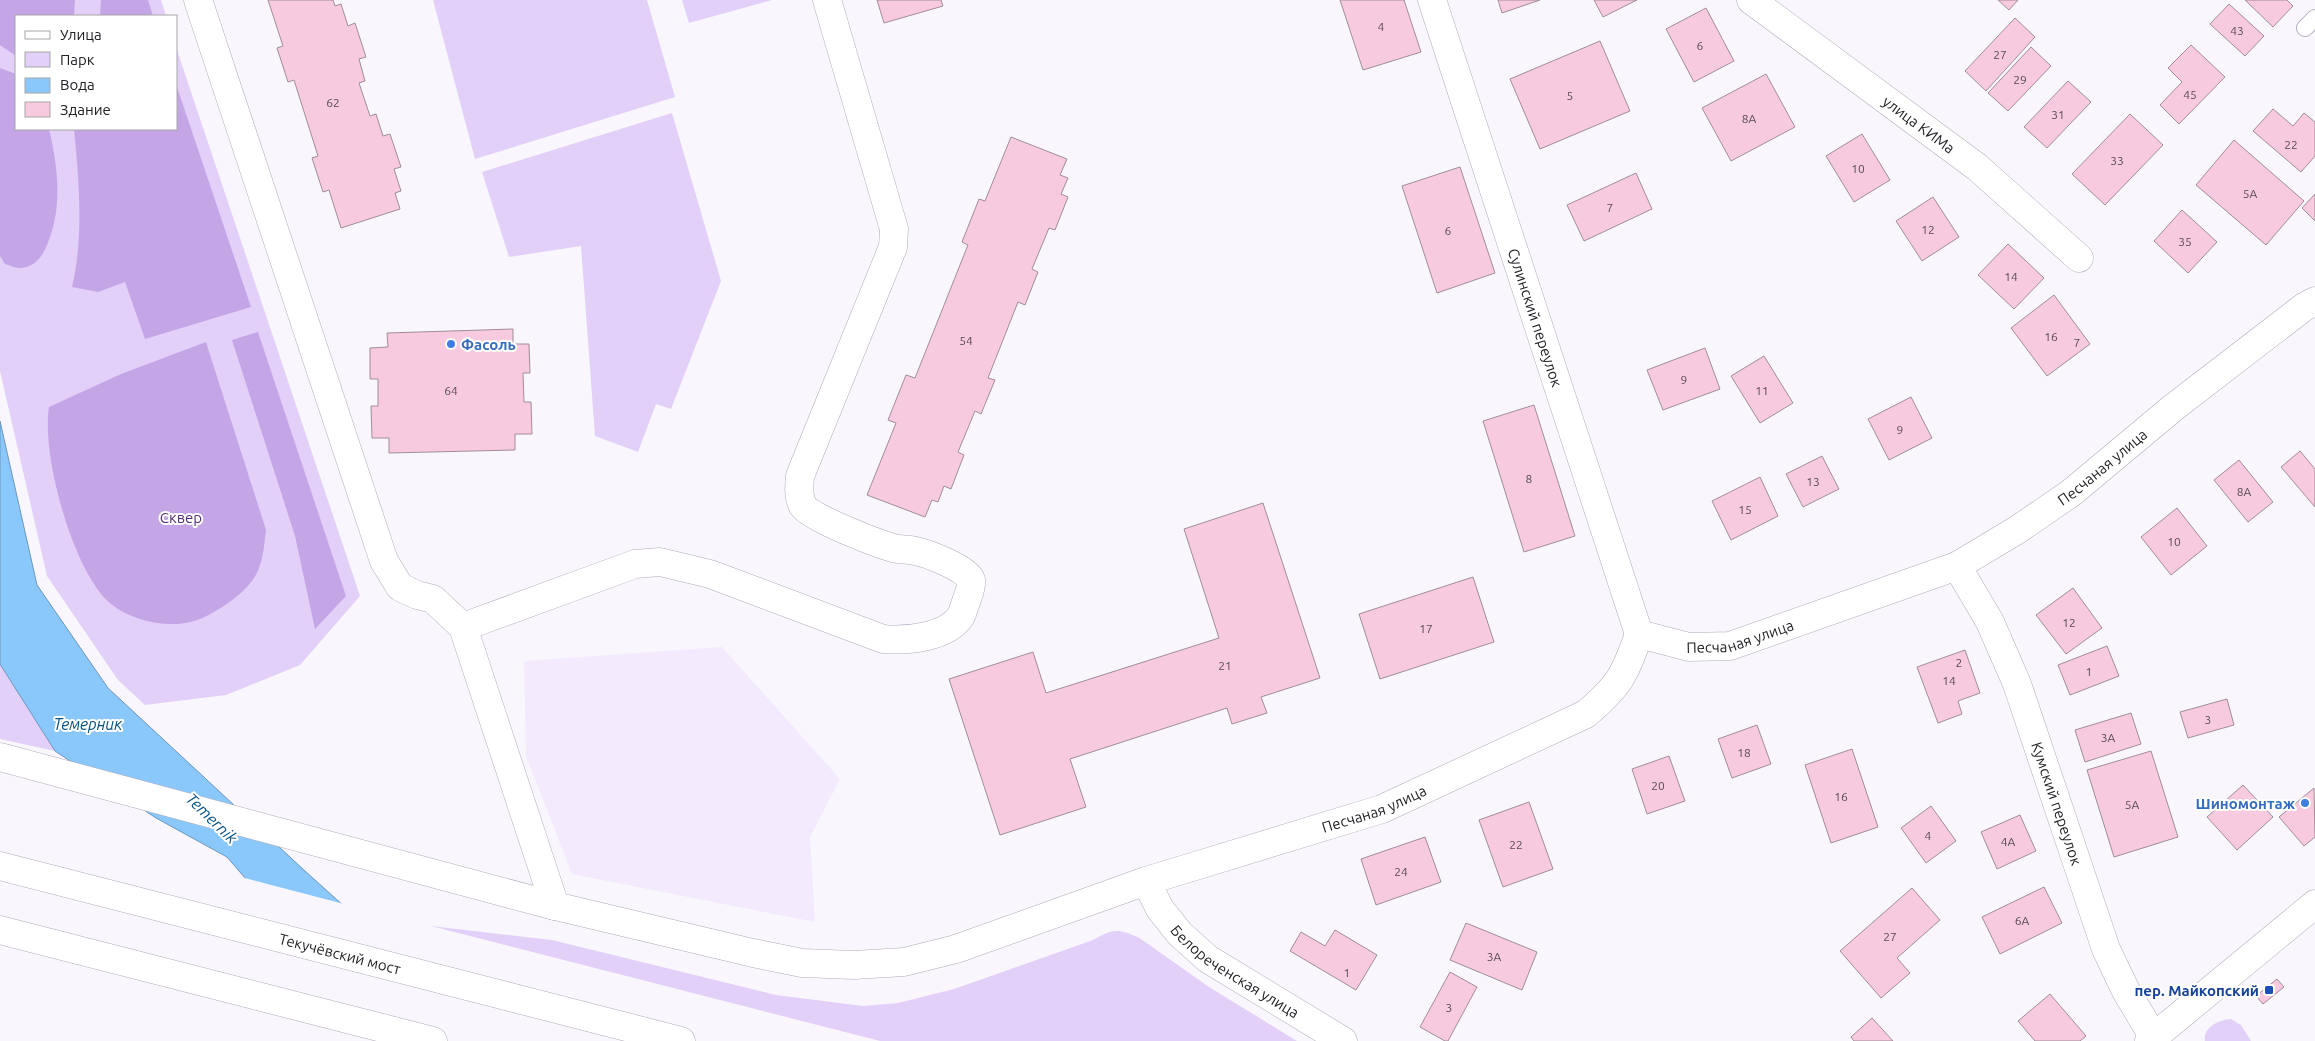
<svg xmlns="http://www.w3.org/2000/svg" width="2315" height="1041" font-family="Ubuntu,sans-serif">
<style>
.built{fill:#f3eafd}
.green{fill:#e3d0f8}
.forest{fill:#c4a5e6}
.water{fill:#8ac8fc;stroke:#6b96bc}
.pier{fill:#f9f6fd}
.building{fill:#f8cadf;stroke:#a08e96}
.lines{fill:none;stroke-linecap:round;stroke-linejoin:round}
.service-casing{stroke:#b2abbb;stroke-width:18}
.minor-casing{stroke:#b2abbb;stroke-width:29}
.tertiary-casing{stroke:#b2abbb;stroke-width:29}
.primary-casing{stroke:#b2abbb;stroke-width:29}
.service{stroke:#fff;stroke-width:16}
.minor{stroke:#fff;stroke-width:28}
.tertiary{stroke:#fff;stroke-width:28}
.primary{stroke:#fff;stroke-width:28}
.shop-dot{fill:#3f7fe0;stroke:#fff;stroke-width:2}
.transit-dot{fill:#1a4fb4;stroke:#fff;stroke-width:2}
.labels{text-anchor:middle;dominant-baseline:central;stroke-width:4;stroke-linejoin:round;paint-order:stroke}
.number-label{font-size:12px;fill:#584a54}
.street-label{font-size:15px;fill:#232026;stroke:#fff}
.shop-label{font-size:15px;font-weight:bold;fill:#366cbe;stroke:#fff;text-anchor:start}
.park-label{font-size:15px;fill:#572e7a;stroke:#fff}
.transit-label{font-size:15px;font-weight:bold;fill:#164399;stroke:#fff;text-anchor:end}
.water-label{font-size:16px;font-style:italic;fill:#085382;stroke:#fff}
</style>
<rect width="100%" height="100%" fill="#f9f6fd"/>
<!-- built -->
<path class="built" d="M 722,647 L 840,779 L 810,837 L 815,922 L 572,874 L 526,756 L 524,661 Z"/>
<!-- green -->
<path class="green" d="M 0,0 L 161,0 L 166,16 L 16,16 L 16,129 L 176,129 L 176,47 L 360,596 L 300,665 L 226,695 L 145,705 L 118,680 L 47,576 L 0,371 Z
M 433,0 L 647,0 L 675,97 L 475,159 Z
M 682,0 L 772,0 L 689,23 Z
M 672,113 L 721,281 L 671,409 L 656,404 L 638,452 L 595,436 L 581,246 L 509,257 L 482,172 Z
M 0,664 L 55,751 L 0,739 Z
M 431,926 L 552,940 L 776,995 L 863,1006 L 898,1003 L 954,989 L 1093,940 C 1113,929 1116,928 1138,937 L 1209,987 L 1297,1041 L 880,1041 Z
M 2231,1019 L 2241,1025 L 2251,1041 L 2205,1041 C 2203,1027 2219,1020 2231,1019 Z"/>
<!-- forest -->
<path class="forest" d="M 0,0 L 75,0 L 74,16 L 16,16 L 16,56 L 0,45 Z
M 101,0 L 148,0 L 153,16 L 100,16 Z
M 0,68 L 16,74 L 16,129 L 49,129 C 58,167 63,208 47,245 C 42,257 34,268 19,268 C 15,268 9,265 5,264 L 0,256 Z
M 176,84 L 251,307 L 145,339 L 125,282 L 98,292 L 72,287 C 84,237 79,180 74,129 L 176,129 Z
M 258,332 L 346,596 L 315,629 L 295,536 L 232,340 Z
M 206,342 L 266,530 C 264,546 263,567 252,581 C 241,596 212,616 194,621 C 168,629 132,621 111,604 C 73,573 41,454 49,407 L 121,374 Z"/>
<!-- water -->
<path class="water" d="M 0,421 L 37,585 L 108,688 L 305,871 L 494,1041 L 385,1041 L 227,857 L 156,818 L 55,751 L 0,664 Z"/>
<!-- pier -->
<path class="pier" d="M 241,877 L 344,904 L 497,1041 L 381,1041 Z"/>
<!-- building -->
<path class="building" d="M 268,0 L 333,0 L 335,6 L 341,4 L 348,26 L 355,23 L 366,57 L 359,59 L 365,81 L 359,83 L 370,116 L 376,114 L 383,136 L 390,134 L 401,167 L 394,169 L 401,191 L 395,193 L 400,209 L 341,228 L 329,190 L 323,192 L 312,158 L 318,156 L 294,80 L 288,82 L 277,48 L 283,46 Z
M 877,0 L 941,0 L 943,6 L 884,23 Z
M 1340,0 L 1404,0 L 1421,52 L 1363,70 Z
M 1498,0 L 1540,0 L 1502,13 Z
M 1594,0 L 1637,0 L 1603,17 Z
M 1998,0 L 2018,0 L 2009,10 Z
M 2245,0 L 2287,0 L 2293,6 L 2273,27 Z
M 2229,4 L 2264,36 L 2245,56 L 2210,24 Z
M 1706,8 L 1734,61 L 1694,82 L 1666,29 Z
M 2015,18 L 2035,37 L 1986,91 L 1965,71 Z
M 1600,41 L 1630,111 L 1540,149 L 1510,79 Z
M 2191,45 L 2225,77 L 2179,124 L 2160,105 L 2182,82 L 2168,68 Z
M 2031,47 L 2051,66 L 2008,111 L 1988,93 Z
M 1766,74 L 1795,127 L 1731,161 L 1702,108 Z
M 2068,81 L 2091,102 L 2047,148 L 2024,127 Z
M 2273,109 L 2293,126 L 2304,113 L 2315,122 L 2315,156 L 2301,172 L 2253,131 Z
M 2130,114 L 2163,145 L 2105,205 L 2072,174 Z
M 1862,134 L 1890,180 L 1854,202 L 1826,156 Z
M 1011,137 L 1067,159 L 1060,175 L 1068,178 L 1061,194 L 1068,197 L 1055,230 L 1049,228 L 1032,269 L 1038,272 L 1025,305 L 1018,302 L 988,378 L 995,380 L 981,414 L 975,411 L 958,452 L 964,455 L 951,489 L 944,486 L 938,502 L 932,500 L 925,517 L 867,495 L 896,423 L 888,420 L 906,375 L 915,378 L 968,245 L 962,242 L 979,199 L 985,201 Z
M 2234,140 L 2304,201 L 2266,245 L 2196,185 Z
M 1460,167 L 1495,273 L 1437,293 L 1402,186 Z
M 1636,173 L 1652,209 L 1584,241 L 1567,205 Z
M 2315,194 L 2315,221 L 2302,208 Z
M 1933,197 L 1959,237 L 1922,261 L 1896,221 Z
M 2182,210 L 2217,242 L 2188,273 L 2154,241 Z
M 2008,244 L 2044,278 L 2014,309 L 1978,275 Z
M 2054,295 L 2090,344 L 2047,376 L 2011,328 Z
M 513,329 L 513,344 L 529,344 L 530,373 L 523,373 L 524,402 L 531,402 L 532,434 L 515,434 L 515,450 L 389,453 L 389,438 L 372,438 L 371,406 L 378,406 L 378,379 L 370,379 L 370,348 L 388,347 L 387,333 Z
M 1705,348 L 1720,389 L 1663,410 L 1647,370 Z
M 1764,356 L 1793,403 L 1760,423 L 1731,376 Z
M 1911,397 L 1932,438 L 1889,460 L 1868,419 Z
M 1534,405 L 1575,536 L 1524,552 L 1483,421 Z
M 2300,451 L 2315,469 L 2315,507 L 2281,467 Z
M 1822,456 L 1839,489 L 1803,507 L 1786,474 Z
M 2239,460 L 2273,502 L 2248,522 L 2214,480 Z
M 1760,477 L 1778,516 L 1731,540 L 1712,501 Z
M 1263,503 L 1320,678 L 1261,697 L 1267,713 L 1232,724 L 1227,708 L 1070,759 L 1086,807 L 1000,835 L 949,679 L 1033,652 L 1046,693 L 1219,638 L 1184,529 Z
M 2177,508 L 2207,546 L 2171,575 L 2141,537 Z
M 1473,577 L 1494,642 L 1380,679 L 1359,614 Z
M 2073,588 L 2102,628 L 2066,654 L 2036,615 Z
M 2107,646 L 2119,676 L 2070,695 L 2058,665 Z
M 1965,650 L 1980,693 L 1958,701 L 1962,714 L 1938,723 L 1917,667 Z
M 2227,699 L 2234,725 L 2188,738 L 2180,712 Z
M 2131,713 L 2141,744 L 2085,762 L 2075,730 Z
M 1757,725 L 1771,764 L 1732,778 L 1718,739 Z
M 1852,749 L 1878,827 L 1831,843 L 1805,765 Z
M 2151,751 L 2178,837 L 2114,857 L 2087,770 Z
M 1669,756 L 1685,801 L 1647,814 L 1632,769 Z
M 2243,785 L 2273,817 L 2237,850 L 2207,817 Z
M 2314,788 L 2315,837 L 2304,846 L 2279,817 Z
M 1529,802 L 1553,869 L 1503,887 L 1479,820 Z
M 1931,806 L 1956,841 L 1926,863 L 1901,828 Z
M 2020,815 L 2036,851 L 1997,869 L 1981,832 Z
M 1425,837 L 1441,882 L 1376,905 L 1361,859 Z
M 2044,887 L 2062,923 L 2000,954 L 1982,917 Z
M 1912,888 L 1940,920 L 1897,958 L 1910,973 L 1881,998 L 1840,951 Z
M 1466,923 L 1537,952 L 1522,990 L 1450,960 Z
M 1335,930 L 1377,955 L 1356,990 L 1290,951 L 1301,932 L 1325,946 Z
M 1450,972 L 1477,987 L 1448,1041 L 1445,1041 L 1420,1027 Z
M 2277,979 L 2284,987 L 2263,1004 L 2256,996 Z
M 2050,994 L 2086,1036 L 2080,1041 L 2035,1041 L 2018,1021 Z
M 1872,1018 L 1893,1041 L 1854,1041 L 1851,1037 Z"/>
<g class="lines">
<!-- service casing -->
<g class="service-casing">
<path id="service" d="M 2305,28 L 2315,18"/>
</g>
<!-- minor casing -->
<g class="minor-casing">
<g id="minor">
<path d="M 198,0 L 384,561 L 400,587 L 417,595 L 433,599 L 463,627 L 555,906"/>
<path id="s1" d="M 1751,0 L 1977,167 L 2079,258"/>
<path id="s2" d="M 1957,566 L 2017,530 L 2071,493 L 2174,407 L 2304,307 L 2315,301"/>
<path d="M 463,627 L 635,564 L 660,562 L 710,574 L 883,639 C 906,641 946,638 961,616 C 963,612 964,607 966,602 C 968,595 972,588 971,580 C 968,569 927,553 915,551 C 908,549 900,550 893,548 C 876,543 811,518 803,506 C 798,497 799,486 800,476 L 893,247 L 894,229 L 827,0"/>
<path id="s3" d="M 0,757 L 555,906 L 753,953 L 802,963 L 854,965 L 904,962 L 956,949 L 1146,881 L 1382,809 L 1586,714 C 1619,686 1625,675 1639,634"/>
<path id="s4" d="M 1146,881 L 1160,909 L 1180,934 L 1208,959 L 1343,1041"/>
<path d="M 2149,1041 L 2315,904"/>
</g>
</g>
<!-- tertiary casing -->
<g class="tertiary-casing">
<g id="tertiary">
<path id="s5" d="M 1432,0 L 1639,634 L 1689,647 L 1730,646 L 1957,566 L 1990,622 L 2017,684 L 2106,949 L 2126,991 L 2156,1041"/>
</g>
</g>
<!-- primary casing -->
<g class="primary-casing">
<g id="primary">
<path id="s6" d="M 0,866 L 681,1041"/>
<path d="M 0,930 L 433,1041"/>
</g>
</g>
<!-- service -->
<use href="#service" class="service"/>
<!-- minor -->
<use href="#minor" class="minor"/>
<!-- tertiary -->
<use href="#tertiary" class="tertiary"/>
<!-- primary -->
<use href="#primary" class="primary"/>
</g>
<!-- markers -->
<g class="shop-dot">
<circle cx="451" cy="344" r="5"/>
<circle cx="2305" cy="803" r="5"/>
</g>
<rect class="transit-dot" x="2264" y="985" width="10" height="10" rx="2.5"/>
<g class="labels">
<!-- number labels -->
<g class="number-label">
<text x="1381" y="26">4</text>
<text x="2237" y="30">43</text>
<text x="1700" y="45">6</text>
<text x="2000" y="54">27</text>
<text x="2020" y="79">29</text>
<text x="2190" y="94">45</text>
<text x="1570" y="95">5</text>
<text x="333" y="102">62</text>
<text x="2058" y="114">31</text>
<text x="1749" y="118">8А</text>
<text x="2291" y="144">22</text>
<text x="2117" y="160">33</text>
<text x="1858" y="168">10</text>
<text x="2250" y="193">5А</text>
<text x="1610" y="207">7</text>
<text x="1928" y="229">12</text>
<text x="1448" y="230">6</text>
<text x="2185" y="241">35</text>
<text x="2011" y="276">14</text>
<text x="2051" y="336">16</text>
<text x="966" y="340">54</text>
<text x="2077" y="342">7</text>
<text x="1684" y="379">9</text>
<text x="451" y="390">64</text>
<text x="1762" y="390">11</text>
<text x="1900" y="429">9</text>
<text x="1529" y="478">8</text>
<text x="1813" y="481">13</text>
<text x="2244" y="491">8А</text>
<text x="1745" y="509">15</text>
<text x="2174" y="541">10</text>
<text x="2069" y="622">12</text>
<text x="1426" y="628">17</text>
<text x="1959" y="662">2</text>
<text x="1225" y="665">21</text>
<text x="2089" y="671">1</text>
<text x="1949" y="680">14</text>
<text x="2208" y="719">3</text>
<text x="2108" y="737">3А</text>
<text x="1744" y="752">18</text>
<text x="1658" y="785">20</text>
<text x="1841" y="796">16</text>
<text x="2132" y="804">5А</text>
<text x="1928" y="835">4</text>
<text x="2008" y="841">4А</text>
<text x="1516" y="844">22</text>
<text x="1401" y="871">24</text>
<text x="2022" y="920">6А</text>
<text x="1890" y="936">27</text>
<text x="1494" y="956">3А</text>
<text x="1347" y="972">1</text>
<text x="1449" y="1007">3</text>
</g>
<!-- street labels -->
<g class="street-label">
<text stroke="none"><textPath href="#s1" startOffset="209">улица КИМа</textPath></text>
<text stroke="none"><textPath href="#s5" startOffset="334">Сулинский переулок</textPath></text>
<text stroke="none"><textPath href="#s2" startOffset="176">Песчаная улица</textPath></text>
<text stroke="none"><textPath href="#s5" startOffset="771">Песчаная улица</textPath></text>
<text stroke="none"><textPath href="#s5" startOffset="1259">Кумский переулок</textPath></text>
<text stroke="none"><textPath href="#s3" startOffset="1425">Песчаная улица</textPath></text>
<text stroke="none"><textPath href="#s6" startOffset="351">Текучёвский мост</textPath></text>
<text stroke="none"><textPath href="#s4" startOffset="130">Белореченская улица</textPath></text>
</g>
<!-- shop labels -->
<g class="shop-label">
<text x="461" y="344">Фасоль</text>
<text x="2295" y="803" text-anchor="end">Шиномонтаж</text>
</g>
<!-- park labels -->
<g class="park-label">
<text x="181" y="517">Сквер</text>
</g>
<!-- transit labels -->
<g class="transit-label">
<text x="2259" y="990">пер. Майкопский</text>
</g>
<!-- water labels -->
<g class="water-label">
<text x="88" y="724">Темерник</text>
<text transform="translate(212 818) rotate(44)">Temernik</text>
</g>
</g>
<!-- legend -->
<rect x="15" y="15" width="162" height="115" fill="#ffffff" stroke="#a7a6a8"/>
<rect x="25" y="31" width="25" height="8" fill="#ffffff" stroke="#a7a6a8"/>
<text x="60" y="40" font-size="15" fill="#232026">Улица</text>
<rect x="25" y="52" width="25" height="15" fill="#e3d0f8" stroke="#a7a6a8"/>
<text x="60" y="65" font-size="15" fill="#232026">Парк</text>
<rect x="25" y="78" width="25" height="15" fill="#8ac8fc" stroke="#a7a6a8"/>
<text x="60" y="90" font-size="15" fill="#232026">Вода</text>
<rect x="25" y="102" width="25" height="15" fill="#f8cadf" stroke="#a7a6a8"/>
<text x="60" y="115" font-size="15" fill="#232026">Здание</text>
</svg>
